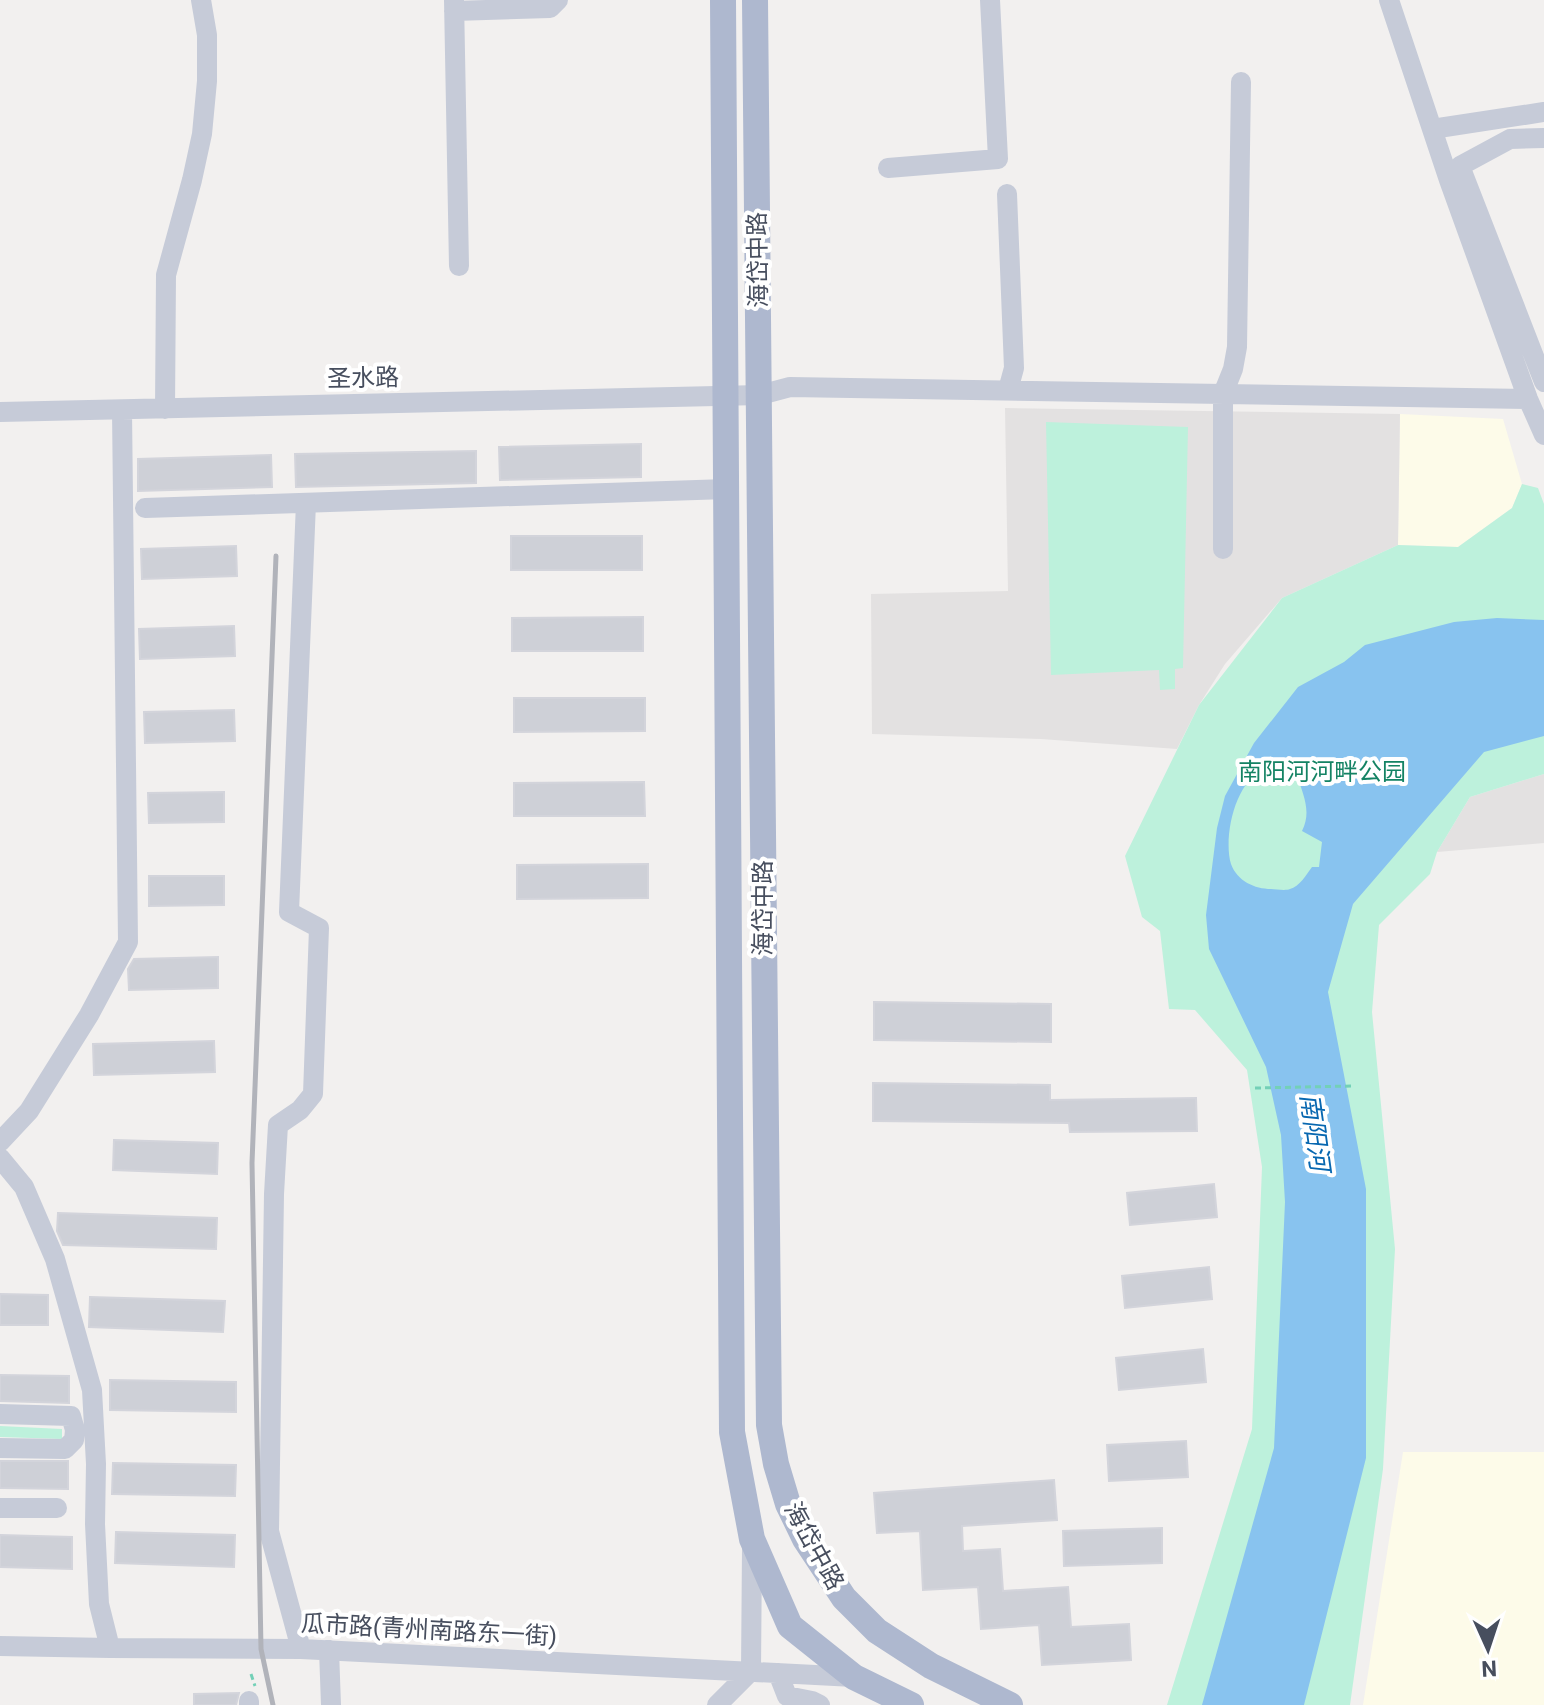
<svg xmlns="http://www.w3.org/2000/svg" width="1544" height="1705" font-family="Roboto,'Noto Sans SC',sans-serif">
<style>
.commercial{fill:#fdfbe9}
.education{fill:#e3e1e1}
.green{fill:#bdf1dc}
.water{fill:#88c3ef;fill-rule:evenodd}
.building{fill:#ced0d7;stroke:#d3d4db;stroke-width:2}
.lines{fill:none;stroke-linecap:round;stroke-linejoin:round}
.path{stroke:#73d0b7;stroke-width:3;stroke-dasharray:6 4;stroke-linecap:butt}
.minor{stroke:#c6cbd8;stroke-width:20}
.major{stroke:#aeb8cf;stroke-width:26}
.rail{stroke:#b1b3ba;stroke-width:5}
.labels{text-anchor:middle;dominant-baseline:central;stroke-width:8;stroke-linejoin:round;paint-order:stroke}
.street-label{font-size:24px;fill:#474e5e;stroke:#fff}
.park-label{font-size:24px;fill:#148364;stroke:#fff}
.water-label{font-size:26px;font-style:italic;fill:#0767b0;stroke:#fff}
</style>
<rect width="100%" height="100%" fill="#f2f0ef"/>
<!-- commercial -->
<path class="commercial" d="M 1400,414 L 1503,419 L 1522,484 L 1512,508 L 1458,547 L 1398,545 Z
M 1403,1452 L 1544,1452 L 1544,1705 L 1363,1705 Z"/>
<!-- education -->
<path class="education" d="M 1005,408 L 1400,414 L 1398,545 L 1282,598 L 1225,664 L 1199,705 L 1177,749 L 1041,739 L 872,734 L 871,594 L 1008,591 Z
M 1544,774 L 1544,843 L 1437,852 L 1470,797 Z"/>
<!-- green -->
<path class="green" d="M 1046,422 L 1188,427 L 1183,668 L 1175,669 L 1175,689 L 1160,690 L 1159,670 L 1051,675 Z
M 1522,484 L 1538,488 L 1544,504 L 1544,774 L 1470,797 L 1437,852 L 1430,874 L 1379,925 L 1372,1012 L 1395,1249 L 1383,1469 L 1350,1705 L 1167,1705 L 1252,1429 L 1262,1167 L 1247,1070 L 1195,1010 L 1169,1009 L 1160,931 L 1142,917 L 1125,856 L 1199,705 L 1282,598 L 1398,545 L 1458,547 L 1512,508 Z
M 0,1426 L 62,1429 L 62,1439 L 0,1437 Z"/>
<!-- water -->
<path class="water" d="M 1497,618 L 1544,620 L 1544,736 L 1484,752 L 1353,904 L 1328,992 L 1366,1189 L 1366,1458 L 1304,1705 L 1202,1705 L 1274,1448 L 1285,1202 L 1281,1135 L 1266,1067 L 1209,949 L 1206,915 L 1217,828 L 1225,796 L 1254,743 L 1298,687 L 1344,662 L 1365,645 L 1454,622 ZM 1284,769 L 1297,775 C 1303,795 1312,811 1302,831 L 1322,842 L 1319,867 L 1312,867 C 1307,874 1299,887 1290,889 C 1285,891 1276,889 1271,889 C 1255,889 1237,881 1231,864 C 1223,838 1235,779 1265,770 C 1270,768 1278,769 1284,769 Z"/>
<!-- building -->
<path class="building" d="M 641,444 L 641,477 L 500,480 L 499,447 Z
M 476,451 L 476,483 L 296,487 L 295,454 Z
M 271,455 L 272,487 L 138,491 L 138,459 Z
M 511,536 L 642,536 L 642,570 L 511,570 Z
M 236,546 L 237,576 L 142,579 L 141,549 Z
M 643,617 L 643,651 L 512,651 L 512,618 Z
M 234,626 L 235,656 L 140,659 L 139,629 Z
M 514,698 L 645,698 L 645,731 L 514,732 Z
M 234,710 L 235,741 L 145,743 L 144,712 Z
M 644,782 L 645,816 L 514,816 L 514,783 Z
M 224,792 L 224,822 L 149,823 L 148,793 Z
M 648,864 L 648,898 L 517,899 L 517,865 Z
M 149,876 L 224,876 L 224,905 L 149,906 Z
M 218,957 L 218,988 L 129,990 L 128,969 L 134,959 Z
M 874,1002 L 1051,1004 L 1051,1042 L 874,1040 Z
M 214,1041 L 215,1072 L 94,1075 L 93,1044 Z
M 873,1083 L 1050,1085 L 1050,1100 L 1196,1098 L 1197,1131 L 1070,1132 L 1069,1123 L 873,1121 Z
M 114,1140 L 218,1143 L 217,1174 L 113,1170 Z
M 1214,1184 L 1217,1217 L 1130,1225 L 1127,1193 Z
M 58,1213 L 217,1218 L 216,1249 L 63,1245 L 57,1231 Z
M 1209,1267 L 1212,1299 L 1125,1308 L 1122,1276 Z
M 0,1294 L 48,1295 L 48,1325 L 0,1325 Z
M 90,1297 L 225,1301 L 223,1332 L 89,1327 Z
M 1203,1349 L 1206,1382 L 1119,1390 L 1116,1358 Z
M 0,1375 L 69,1376 L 69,1403 L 0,1401 Z
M 110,1380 L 236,1382 L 236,1412 L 110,1410 Z
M 1186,1441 L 1188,1477 L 1109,1481 L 1107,1445 Z
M 0,1461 L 68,1461 L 68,1489 L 0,1488 Z
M 113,1463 L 236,1465 L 235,1496 L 112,1494 Z
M 1054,1480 L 1057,1520 L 962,1526 L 963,1551 L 1000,1549 L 1003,1591 L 1068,1587 L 1071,1627 L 1129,1624 L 1131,1660 L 1042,1665 L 1039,1625 L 981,1629 L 978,1587 L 923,1590 L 920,1531 L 877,1533 L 874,1493 Z
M 1162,1528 L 1162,1563 L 1064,1566 L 1063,1531 Z
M 116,1532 L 235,1535 L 234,1567 L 115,1563 Z
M 0,1535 L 72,1537 L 72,1569 L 0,1567 Z
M 239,1693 L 236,1705 L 194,1705 L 194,1694 Z"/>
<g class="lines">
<!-- path -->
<path class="path" d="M 1255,1088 L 1353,1086
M 251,1674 L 255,1686"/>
<!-- minor -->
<path class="minor" d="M 454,0 L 459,266
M 1389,0 L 1449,180 L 1528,399 L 1544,435
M 454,11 L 550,8 L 558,0
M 1432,129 L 1544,112
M 1544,138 L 1510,139 L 1460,166 L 1544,382
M 888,168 L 998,159 L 990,0
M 1007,194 L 1014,368 L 1008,390
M 165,409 L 166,275 L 192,180 L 202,134 L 207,81 L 207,35 L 201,0
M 0,412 L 760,395 L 790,387 L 1528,399
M 145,508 L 727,489
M 1223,549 L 1223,394 L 1233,369 L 1237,347 L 1241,82
M 0,1142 L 29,1111 L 89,1015 L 128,942 L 122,410
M 0,1158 L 24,1187 L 55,1259 L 92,1390 L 96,1464 L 95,1524 L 99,1604 L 110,1648
M 0,1414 L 71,1416 L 75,1430 L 74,1440 L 65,1449 L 0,1448
M 0,1508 L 57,1508
M 0,1646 L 110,1648 L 301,1649 L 854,1677
M 301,1649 L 269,1531 L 274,1194 L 278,1125 L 300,1110 L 313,1094 L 319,928 L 289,912 L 306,503
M 329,1650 L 331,1705
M 778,1673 L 787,1696 L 812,1701 L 820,1705
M 249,1701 L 249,1705
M 717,1705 L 751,1671 L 752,1547"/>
<!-- major -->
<path class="major" d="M 723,0 L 732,1432 L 752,1539 L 790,1626 L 854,1677 L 911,1705
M 755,0 C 761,475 762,950 769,1425 L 776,1464 L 788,1504 L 805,1539 L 844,1598 L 877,1631 L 931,1666 L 1010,1705"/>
<!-- rail -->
<path class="rail" d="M 273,1705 L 261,1649 L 252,1163 L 276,556"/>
</g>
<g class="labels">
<!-- street labels -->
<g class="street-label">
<text transform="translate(758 260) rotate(-91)">海岱中路</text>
<text transform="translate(363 378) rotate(-1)">圣水路</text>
<text transform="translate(763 908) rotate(-90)">海岱中路</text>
<text transform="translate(814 1546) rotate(61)">海岱中路</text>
<text transform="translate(429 1630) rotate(3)">瓜市路(青州南路东一街)</text>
</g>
<!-- park labels -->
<g class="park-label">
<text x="1322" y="772">南阳河河畔公园</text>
</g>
<!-- water labels -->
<g class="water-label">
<text transform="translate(1315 1132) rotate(82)">南阳河</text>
</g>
</g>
<!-- north arrow -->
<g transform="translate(1488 1649) rotate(177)" stroke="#ffffff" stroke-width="6" paint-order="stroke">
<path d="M0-6L14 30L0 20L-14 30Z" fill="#474e5e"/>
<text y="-12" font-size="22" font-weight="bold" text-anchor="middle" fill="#474e5e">N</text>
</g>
</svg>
